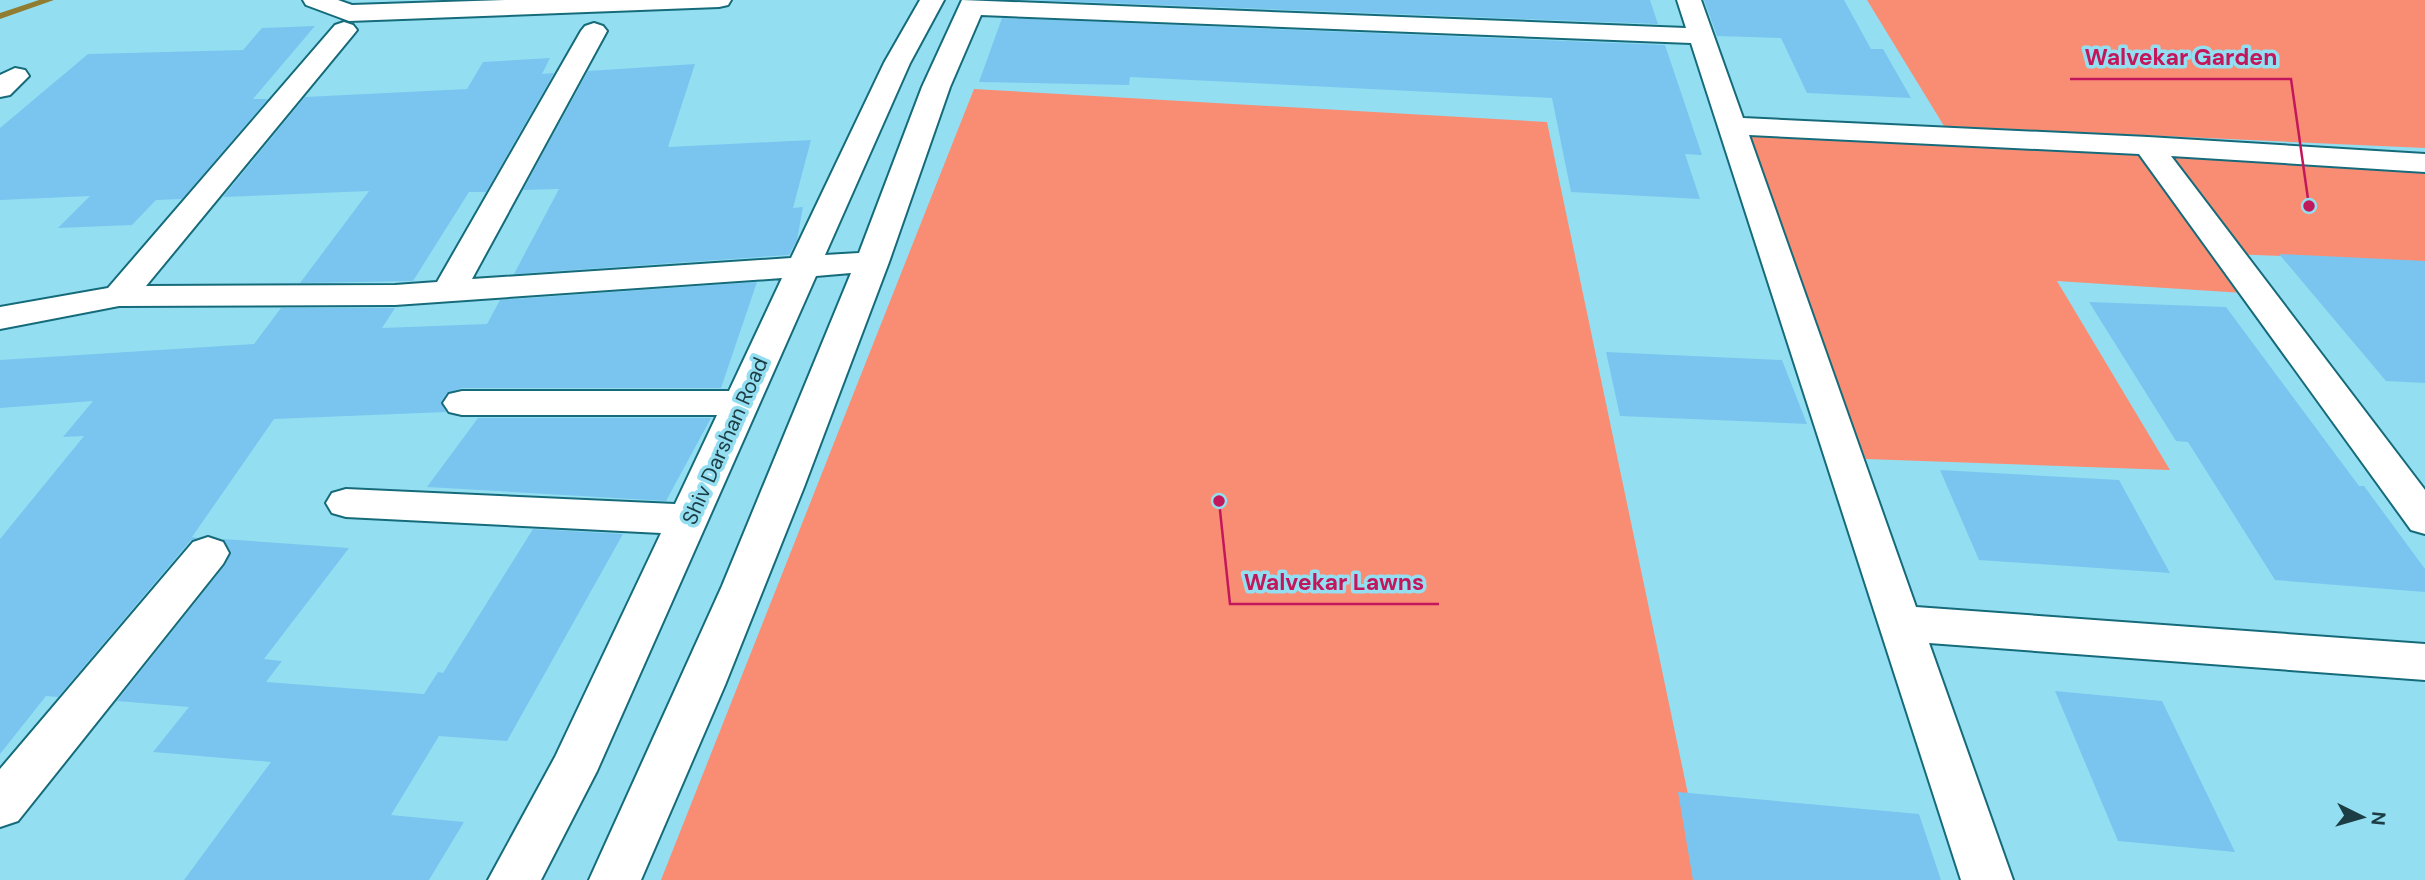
<svg xmlns="http://www.w3.org/2000/svg" width="2425" height="880" font-family="'DM Sans',sans-serif">
<style>
.green{fill:#f98d74}
.lines{fill:none;stroke-linecap:round;stroke-linejoin:round}
.stream{fill:#917d32;fill-rule:evenodd}
.building{fill:#79c5f0}
.minor-casing{stroke:#166b7b;stroke-width:4}
.minor{fill:#fff;fill-rule:evenodd}
.labels{text-anchor:middle;dominant-baseline:central;stroke-width:7;stroke-linejoin:round;paint-order:stroke}
.street-label{font-size:21px;fill:#1d3d44;stroke:#93dff1}
.leader{fill:none;stroke:#c2185b;stroke-width:2.5}
.callout-dot{fill:#c2185b;stroke:#93dff1;stroke-width:2.5}
.callout-label{font-size:23px;text-anchor:middle;font-weight:bold;fill:#c2185b;stroke:#93dff1;stroke-width:7;stroke-linejoin:round;paint-order:stroke}
</style>
<rect width="100%" height="100%" fill="#93dff1"/>
<!-- green -->
<path class="green" d="M 1867,0 L 2425,0 L 2425,148 L 1944,126 Z
M 974,89 L 1547,122 L 1706,880 L 661,880 Z
M 1732,126 L 2132,145 L 2259,294 L 2057,281 L 2170,470 L 1866,459 Z
M 2148,146 L 2425,158 L 2425,270 L 2416,261 L 2229,254 Z"/>
<g class="lines">
<!-- stream -->
<path class="stream" d="M 39,0 L 54,0 L 0,19 L 0,13 Z"/>
</g>
<!-- building -->
<path class="building" d="M 1030,0 L 1650,0 L 1658,24 Z
M 1704,0 L 1844,0 L 1871,49 L 1883,49 L 1911,98 L 1807,93 L 1781,38 L 1717,36 Z
M 1002,18 L 1665,45 L 1702,155 L 1685,154 L 1700,199 L 1571,192 L 1552,98 L 1130,77 L 1129,85 L 979,82 Z
M 315,26 L 253,99 L 268,99 L 182,199 L 156,200 L 132,225 L 58,228 L 90,196 L 0,200 L 0,128 L 88,54 L 243,50 L 262,28 Z
M 550,58 L 542,74 L 554,73 L 486,192 L 469,192 L 413,281 L 300,283 L 369,191 L 223,197 L 305,97 L 467,89 L 483,62 Z
M 695,64 L 668,147 L 811,140 L 793,208 L 803,207 L 797,240 L 789,255 L 514,274 L 559,189 L 523,190 L 588,71 Z
M 2279,254 L 2425,261 L 2425,383 L 2386,381 Z
M 757,282 L 721,388 L 462,388 L 447,393 L 441,402 L 446,412 L 274,419 L 192,537 L 198,538 L 191,540 L 58,697 L 46,696 L 0,754 L 0,539 L 84,436 L 63,437 L 93,401 L 0,408 L 0,360 L 254,344 L 281,308 L 395,308 L 382,328 L 487,324 L 500,300 Z
M 2089,302 L 2226,307 L 2359,486 L 2364,486 L 2425,569 L 2425,592 L 2275,580 L 2188,442 L 2176,441 Z
M 1606,352 L 1782,360 L 1807,424 L 1620,416 Z
M 478,418 L 711,418 L 666,501 L 427,487 Z
M 1940,470 L 2119,480 L 2170,573 L 1979,560 Z
M 533,529 L 623,534 L 507,741 L 439,736 L 391,815 L 464,822 L 429,880 L 184,880 L 271,762 L 153,752 L 189,707 L 117,701 L 225,565 L 231,552 L 223,539 L 349,548 L 264,659 L 282,661 L 266,682 L 424,694 L 438,672 L 443,673 Z
M 2055,691 L 2162,701 L 2235,852 L 2118,841 Z
M 1678,792 L 1919,814 L 1941,880 L 1693,880 Z"/>
<g class="lines">
<!-- minor casing -->
<g class="minor-casing">
<path id="minor" d="M 303,0 L 338,0 L 352,5 L 505,0 L 731,0 L 728,5 L 719,7 L 349,21 L 306,5 Z
M 920,0 L 944,0 L 910,63 L 825,255 L 859,253 L 922,87 L 962,0 L 1686,28 L 1677,0 L 1701,0 L 1743,118 L 2148,137 L 2425,154 L 2425,172 L 2171,156 L 2425,490 L 2425,534 L 2411,530 L 2139,154 L 1749,135 L 1916,607 L 2425,644 L 2425,680 L 1929,643 L 2013,880 L 1961,880 L 1691,43 L 981,15 L 950,87 L 889,262 L 804,487 L 725,685 L 641,880 L 589,880 L 722,586 L 851,273 L 816,276 L 597,771 L 541,880 L 488,880 L 555,757 L 661,533 L 346,517 L 332,513 L 326,503 L 332,493 L 346,489 L 675,504 L 717,415 L 462,415 L 449,412 L 443,403 L 449,394 L 462,391 L 729,391 L 782,278 L 395,305 L 119,306 L 0,329 L 0,307 L 108,288 L 335,25 L 344,22 L 353,25 L 357,30 L 353,35 L 146,286 L 395,285 L 437,282 L 581,31 L 585,26 L 594,23 L 603,26 L 607,31 L 472,279 L 791,258 L 884,63 Z
M 15,68 L 25,70 L 29,76 L 10,95 L 0,97 L 0,75 Z
M 208,537 L 223,542 L 229,553 L 223,564 L 18,821 L 0,827 L 0,769 L 193,542 Z"/>
</g>
<!-- minor -->
<use href="#minor" class="minor"/>
</g>
<g class="labels">
<!-- street labels -->
<g class="street-label">
<text transform="translate(725 441) rotate(-66)">Shiv Darshan Road</text>
</g>
</g>
<!-- callouts -->
<path class="leader" d="M2309 206L2291 79H2070M1219 501L1230 604H1439"/>
<g class="callout-dot">
<circle cx="2309" cy="206" r="7"/>
<circle cx="1219" cy="501" r="7"/>
</g>
<g class="callout-label">
<text x="2181" y="65">Walvekar Garden</text>
<text x="1334" y="590">Walvekar Lawns</text>
</g>
<!-- north arrow -->
<g transform="translate(2362 817) rotate(95)" stroke="#93dff1" stroke-width="5" paint-order="stroke">
<path d="M0-5L12 26L0 18L-12 26Z" fill="#1d3d44"/>
<text y="-10" font-size="19" font-weight="bold" text-anchor="middle" fill="#1d3d44">N</text>
</g>
</svg>
